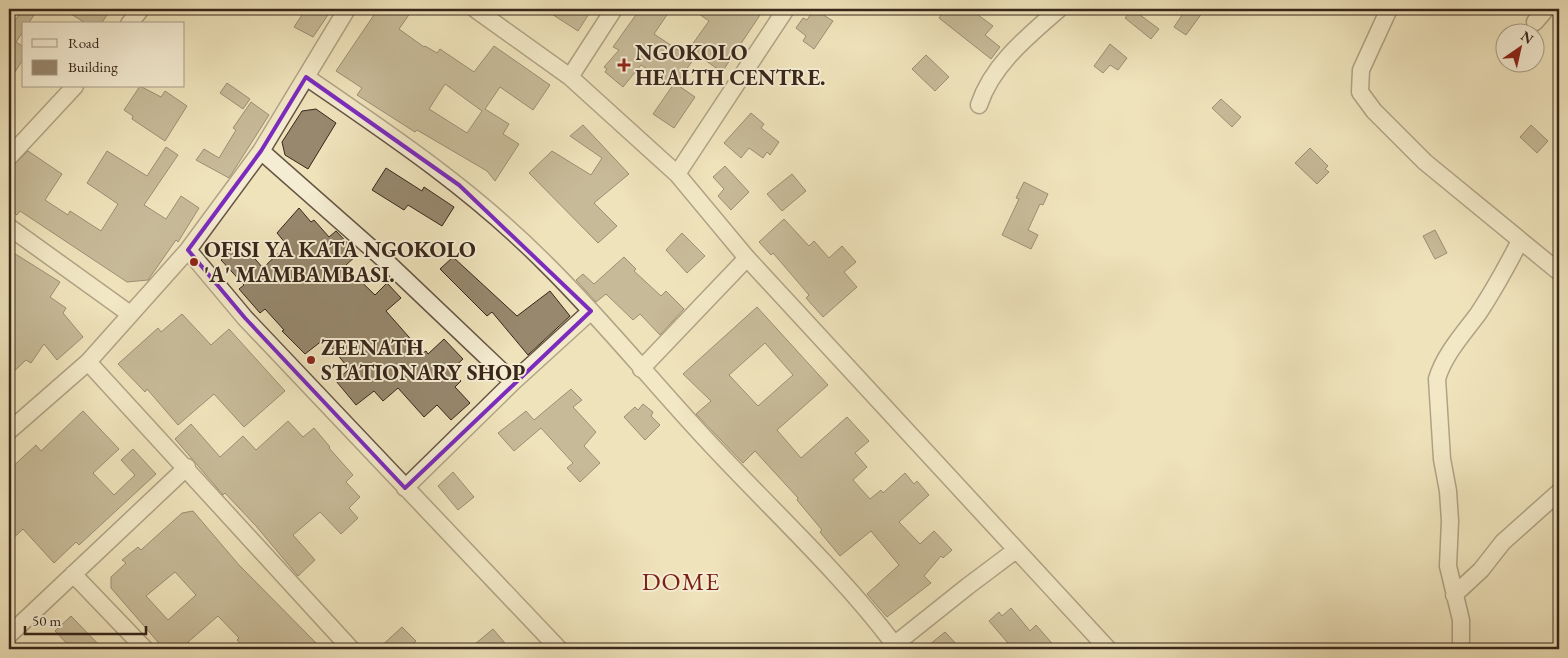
<svg xmlns="http://www.w3.org/2000/svg" width="1568" height="658" font-family="'EB Garamond',serif">
<style>
.building{fill:#97886e;stroke:#38261b;fill-rule:evenodd}
.lines{fill:none;stroke-linecap:round;stroke-linejoin:round}
.minor-casing{stroke:#665543;stroke-width:19}
.minor{stroke:#f5edd3;stroke-width:16}
.marked{fill:none;stroke:#7b2cbf;stroke-width:4;stroke-linejoin:round}
.poi-dot{fill:#8f2418;stroke:#f5edd3;stroke-width:2}
.labels{text-anchor:middle;dominant-baseline:central;stroke-width:4;stroke-linejoin:round;paint-order:stroke}
.poi-label{font-size:22px;font-weight:bold;fill:#38261b;stroke:#f5edd3;text-anchor:start}
.quarter-label{font-size:25px;letter-spacing:1px;fill:#7a1f14;stroke:#f5edd3}
</style>
<rect width="100%" height="100%" fill="#efe3bb"/>
<filter id="stains"><feTurbulence type="fractalNoise" baseFrequency=".004" numOctaves="4"/><feColorMatrix values="0 0 0 0 .2 0 0 0 0 .09 0 0 0 0 .02 0 0 0 .5 -.17"/></filter>
<radialGradient id="worn" r=".72"><stop offset=".6" stop-color="#630" stop-opacity="0"/><stop offset="1" stop-color="#630" stop-opacity=".3"/></radialGradient>
<!-- building -->
<path class="building" d="M 23,9 L 38,9 L 28,24 L 24,24 L 24,30 L 16,42 L 24,47 L 24,58 L 9,81 L 9,18 L 14,22 Z
M 63,9 L 111,9 L 101,24 L 87,24 Z
M 306,9 L 332,9 L 313,37 L 294,27 Z
M 378,9 L 413,9 L 399,29 L 424,47 L 425,46 L 437,53 L 440,49 L 474,72 L 494,46 L 550,85 L 533,110 L 500,87 L 485,109 L 509,124 L 503,134 L 519,144 L 495,181 L 487,171 L 417,130 L 415,132 L 357,95 L 362,88 L 336,71 ZM 445,84 L 482,111 L 467,133 L 429,109 Z
M 544,9 L 592,9 L 578,31 Z
M 640,9 L 671,9 L 654,34 L 693,60 L 676,84 L 695,97 L 674,128 L 653,114 L 673,85 L 641,65 L 623,87 L 605,72 L 607,69 L 604,67 L 619,50 L 613,47 Z
M 692,9 L 751,9 L 760,15 L 722,72 L 689,49 L 709,21 Z
M 814,9 L 833,21 L 814,49 L 803,41 L 806,36 L 796,28 L 803,18 L 807,20 Z
M 945,9 L 970,9 L 993,26 L 985,35 L 1000,47 L 991,59 L 939,18 Z
M 1132,9 L 1159,29 L 1151,39 L 1125,18 Z
M 1186,9 L 1205,9 L 1186,35 L 1174,27 Z
M 1110,44 L 1127,58 L 1118,70 L 1110,65 L 1103,73 L 1094,66 Z
M 926,55 L 949,77 L 935,91 L 912,69 Z
M 227,83 L 250,99 L 243,109 L 220,93 Z
M 140,86 L 161,97 L 165,91 L 187,106 L 165,141 L 132,119 L 133,116 L 124,110 Z
M 1221,99 L 1241,117 L 1232,127 L 1212,108 Z
M 251,102 L 269,115 L 229,178 L 196,160 L 204,149 L 219,158 L 236,130 L 233,128 Z
M 316,109 L 336,123 L 308,169 L 285,155 L 282,142 L 302,111 Z
M 751,113 L 764,124 L 761,128 L 779,142 L 770,155 L 767,152 L 763,158 L 749,148 L 741,158 L 724,143 Z
M 583,125 L 629,174 L 594,203 L 617,226 L 598,243 L 529,173 L 552,151 L 591,175 L 602,158 L 570,136 Z
M 1531,125 L 1548,141 L 1537,153 L 1520,137 Z
M 166,147 L 178,155 L 144,205 L 166,219 L 181,196 L 199,208 L 178,242 L 176,240 L 148,280 L 127,282 L 20,211 L 17,215 L 9,209 L 9,170 L 28,151 L 62,174 L 45,200 L 68,215 L 70,211 L 101,231 L 118,204 L 87,183 L 107,151 L 147,176 Z
M 1310,148 L 1328,166 L 1325,169 L 1329,172 L 1317,184 L 1295,163 Z
M 725,166 L 749,192 L 731,210 L 718,196 L 724,189 L 713,177 Z
M 386,168 L 422,191 L 424,187 L 454,207 L 442,226 L 408,205 L 404,210 L 372,190 Z
M 792,174 L 806,191 L 782,211 L 767,194 Z
M 1024,182 L 1048,194 L 1043,205 L 1040,204 L 1028,230 L 1038,235 L 1031,249 L 1002,235 L 1019,199 L 1016,198 Z
M 299,208 L 311,222 L 314,220 L 329,237 L 336,231 L 358,254 L 345,266 L 375,295 L 387,283 L 401,298 L 386,311 L 423,353 L 426,351 L 428,354 L 444,339 L 463,359 L 451,370 L 461,381 L 455,387 L 470,403 L 451,420 L 437,405 L 424,417 L 398,388 L 383,401 L 374,391 L 356,405 L 336,381 L 349,369 L 333,349 L 323,340 L 305,354 L 282,331 L 284,330 L 265,309 L 260,313 L 239,289 L 244,285 L 221,260 L 240,242 L 263,268 L 287,245 L 277,233 Z
M 784,219 L 809,246 L 814,241 L 829,258 L 842,246 L 856,262 L 844,272 L 857,287 L 823,317 L 806,298 L 809,295 L 773,253 L 771,255 L 759,242 Z
M 1435,230 L 1447,253 L 1435,259 L 1423,236 Z
M 682,233 L 705,256 L 687,273 L 666,250 Z
M 9,250 L 60,282 L 50,297 L 66,308 L 63,313 L 83,337 L 57,360 L 44,344 L 31,363 L 26,360 L 9,376 Z
M 453,257 L 517,316 L 550,291 L 570,316 L 528,355 L 492,312 L 487,316 L 440,269 Z
M 624,257 L 636,269 L 634,271 L 661,296 L 666,291 L 684,309 L 660,335 L 640,314 L 633,320 L 606,294 L 596,302 L 576,280 L 583,274 L 594,284 Z
M 757,307 L 828,385 L 777,430 L 801,458 L 847,417 L 869,441 L 855,453 L 867,467 L 853,480 L 870,499 L 881,490 L 883,493 L 905,473 L 914,484 L 917,481 L 929,495 L 899,522 L 920,544 L 934,531 L 952,550 L 943,558 L 941,556 L 924,576 L 931,583 L 887,617 L 867,594 L 899,565 L 871,531 L 840,556 L 820,532 L 822,530 L 797,500 L 798,498 L 755,451 L 743,463 L 696,414 L 711,401 L 683,374 ZM 765,343 L 793,375 L 758,406 L 729,375 Z
M 182,314 L 211,345 L 229,329 L 285,391 L 244,427 L 214,394 L 178,425 L 147,389 L 145,392 L 118,364 L 158,328 L 161,332 Z
M 571,389 L 582,400 L 573,407 L 596,432 L 584,446 L 600,463 L 580,482 L 567,468 L 573,463 L 541,428 L 514,451 L 498,433 L 526,411 L 534,420 Z
M 643,404 L 653,412 L 651,416 L 660,425 L 645,440 L 624,417 L 635,407 L 638,410 Z
M 83,411 L 119,449 L 93,473 L 114,495 L 135,475 L 121,460 L 133,449 L 156,474 L 79,545 L 76,542 L 54,563 L 23,529 L 9,542 L 9,470 L 36,445 L 41,451 Z
M 288,421 L 303,437 L 314,428 L 330,447 L 329,448 L 353,475 L 346,482 L 360,497 L 349,508 L 358,518 L 341,534 L 320,512 L 293,535 L 315,560 L 298,576 L 256,526 L 225,493 L 223,495 L 175,439 L 191,424 L 220,457 L 243,436 L 256,450 Z
M 453,472 L 474,497 L 458,510 L 438,486 Z
M 193,511 L 239,565 L 322,649 L 245,649 L 237,640 L 239,638 L 218,616 L 188,642 L 195,649 L 164,649 L 111,588 L 111,577 L 126,563 L 122,560 L 138,547 L 141,550 L 182,513 ZM 175,572 L 196,595 L 168,620 L 146,596 Z
M 1011,608 L 1030,631 L 1036,625 L 1057,649 L 1013,649 L 989,621 L 999,612 L 1002,616 Z
M 71,616 L 103,649 L 72,649 L 55,631 Z
M 402,627 L 416,641 L 407,649 L 378,649 Z
M 493,629 L 510,649 L 469,649 Z
M 945,632 L 961,649 L 924,649 Z"/>
<g class="lines">
<!-- minor casing -->
<g class="minor-casing">
<path id="minor" d="M 475,9 L 570,77 L 677,174 L 747,258 L 1108,649
M 1389,9 L 1361,70 L 1360,92 L 1374,111 L 1425,162 L 1559,272
M 1535,22 L 1546,9
M 129,24 L 141,9
M 306,77 C 391,135 474,191 546,264 C 606,323 658,389 716,450 C 776,514 842,575 894,644
M 570,77 L 614,9
M 979,105 C 992,65 1028,36 1059,9
M 261,151 L 388,263 L 513,382
M 9,157 L 75,86
M 677,174 L 786,9
M 9,227 L 130,314
M 188,250 L 245,318 L 559,649
M 88,362 L 351,649
M 641,369 L 747,258
M 9,431 L 88,362 L 188,250 L 261,151 L 347,9
M 405,488 L 513,382 L 591,311
M 73,574 L 145,649
M 1454,595 L 1481,570 L 1503,542 L 1559,492
M 9,635 L 187,467
M 889,649 L 968,586 L 1016,550
M 1461,649 L 1461,620 L 1448,566 L 1450,521 L 1448,491 L 1442,459 L 1437,379 C 1444,355 1463,334 1478,314 C 1494,290 1507,266 1520,241"/>
</g>
<!-- minor -->
<use href="#minor" class="minor"/>
</g>
<!-- marked area -->
<path d="M0 0H1568V658H0ZM 306,77 L 459,185 L 591,311 L 405,488 L 245,318 L 188,250 L 261,151 Z" fill="#efe3bb" fill-opacity=".55" fill-rule="evenodd"/>
<path class="marked" d="M 306,77 L 459,185 L 591,311 L 405,488 L 245,318 L 188,250 L 261,151 Z"/>
<!-- markers -->
<g class="poi-dot">
<path d="M621.5 57.5h5v5h5v5h-5v5h-5v-5h-5v-5h5z"/>
<circle cx="194" cy="262" r="5"/>
<circle cx="311" cy="360" r="5"/>
</g>
<g class="labels">
<!-- poi labels -->
<g class="poi-label">
<text x="635" y="52">NGOKOLO<tspan x="635" dy="25">HEALTH CENTRE.</tspan></text>
<text x="204" y="249">OFISI YA KATA NGOKOLO<tspan x="204" dy="25">'A' MAMBAMBASI.</tspan></text>
<text x="321" y="347">ZEENATH<tspan x="321" dy="25">STATIONARY SHOP</tspan></text>
</g>
<!-- quarter labels -->
<g class="quarter-label">
<text x="681" y="581">DOME</text>
</g>
</g>
<!-- margin -->
<rect width="1568" height="658" fill="none" stroke="#efe3bb" stroke-width="30"/>
<rect x="10" y="10" width="1548" height="638" fill="none" stroke="#38261b" stroke-width="2.5"/>
<rect x="15" y="15" width="1538" height="628" fill="none" stroke="#38261b"/>
<!-- legend -->
<rect x="22" y="22" width="162" height="65" fill="#f5edd3" stroke="#a99d89"/>
<rect x="32" y="39" width="25" height="8" fill="#f5edd3" stroke="#a99d89"/>
<text x="68" y="48" font-size="15" fill="#38261b">Road</text>
<rect x="32" y="60" width="25" height="15" fill="#97886e" stroke="#a99d89"/>
<text x="68" y="72" font-size="15" fill="#38261b">Building</text>
<!-- north arrow -->
<g transform="translate(1520 48) rotate(34)"><circle r="24" fill="#f5edd3" stroke="#a99d89"/>
<path d="M0-4L9 19L0 12L-9 19Z" fill="#8f2418"/>
<text y="-8" font-size="14" font-weight="bold" text-anchor="middle" fill="#38261b">N</text>
</g>
<!-- scale -->
<path d="M25 626v8h121v-8" fill="none" stroke="#38261b" stroke-width="2.5"/>
<text x="32" y="626" font-size="15" fill="#38261b" stroke="#f5edd3" stroke-width="4" paint-order="stroke">50 m</text>
<rect width="100%" height="100%" filter="url(#stains)"/>
<rect width="100%" height="100%" fill="url(#worn)"/>
</svg>
